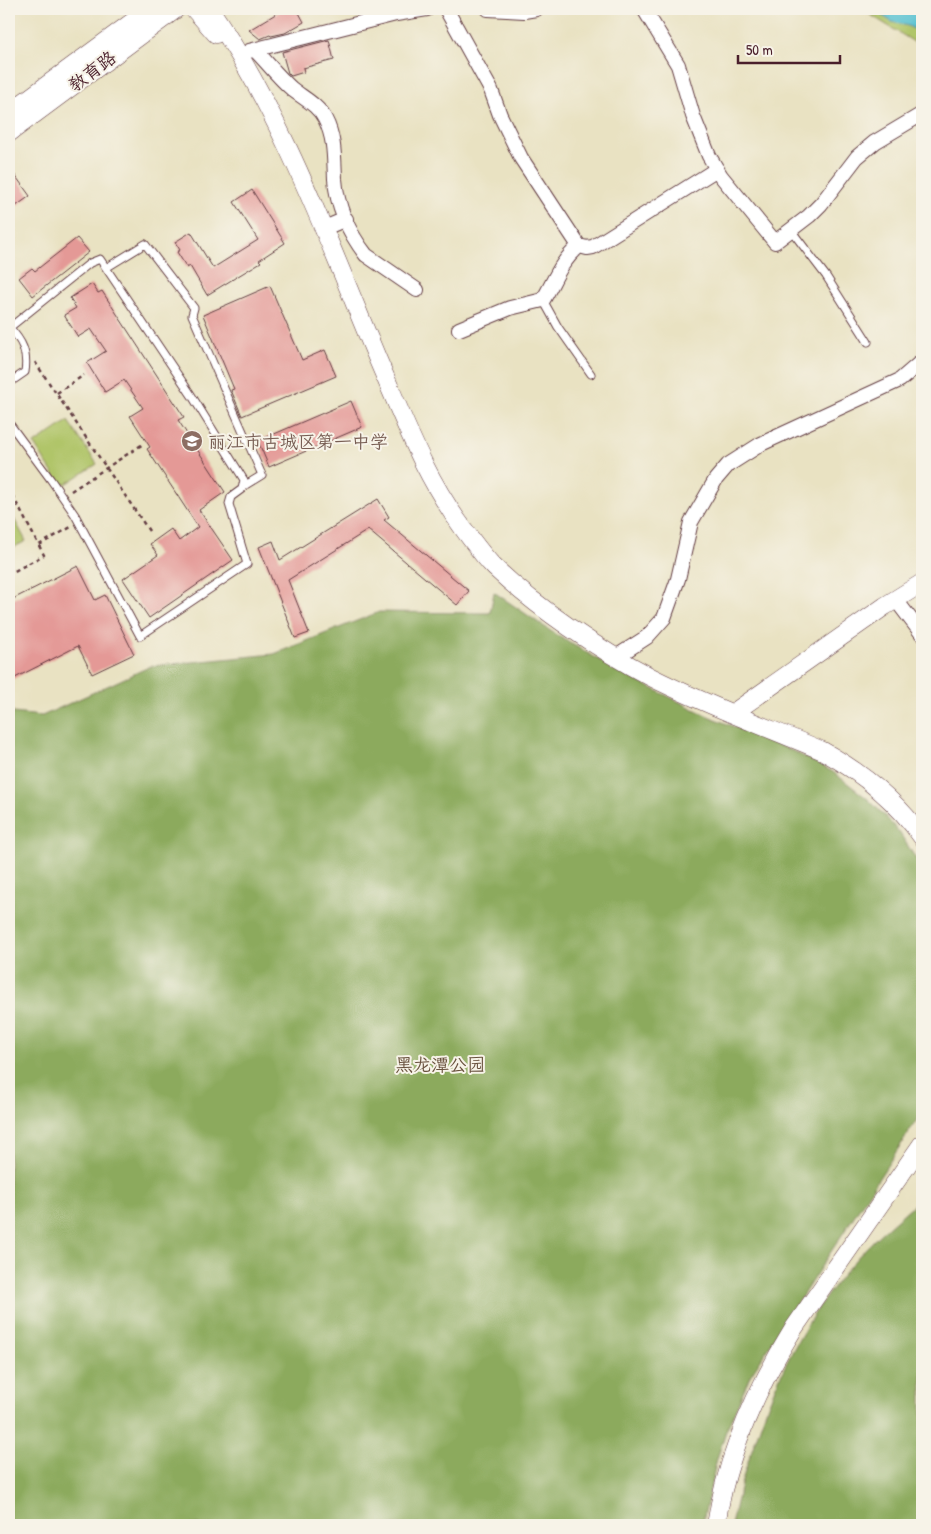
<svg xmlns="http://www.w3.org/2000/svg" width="931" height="1534" font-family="'Patrick Hand','LXGW WenKai TC',sans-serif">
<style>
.green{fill:#b0c569;stroke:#7d724a}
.forest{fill:#8caa5d;stroke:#6b6444}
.water{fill:#56c1d1;stroke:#50707e}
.building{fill:#e49996}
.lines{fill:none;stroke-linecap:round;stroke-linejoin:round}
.service-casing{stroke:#623c42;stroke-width:9}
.minor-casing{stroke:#623c42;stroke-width:16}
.tertiary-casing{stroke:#623c42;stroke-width:19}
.path{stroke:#623c42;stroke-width:2.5;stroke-dasharray:4 4;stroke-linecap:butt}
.service{stroke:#fff;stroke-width:7}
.minor{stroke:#fff;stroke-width:14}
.tertiary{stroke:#fff;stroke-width:18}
.labels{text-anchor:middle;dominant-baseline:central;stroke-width:4;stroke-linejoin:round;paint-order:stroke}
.street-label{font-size:18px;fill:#4a1f2b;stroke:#f7f3e8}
.education-label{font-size:18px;fill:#785e54;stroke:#f7f3e8;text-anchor:start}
.park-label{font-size:18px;fill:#69513e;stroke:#f7f3e8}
</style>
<rect width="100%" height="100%" fill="#f7f3e8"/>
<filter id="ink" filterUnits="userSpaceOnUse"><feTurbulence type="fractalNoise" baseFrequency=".02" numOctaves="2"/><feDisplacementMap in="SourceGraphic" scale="10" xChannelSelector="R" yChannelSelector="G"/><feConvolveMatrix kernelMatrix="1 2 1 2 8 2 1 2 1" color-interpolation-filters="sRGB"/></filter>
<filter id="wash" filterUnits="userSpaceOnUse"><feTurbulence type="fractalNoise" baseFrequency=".0096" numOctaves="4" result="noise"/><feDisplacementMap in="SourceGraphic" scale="20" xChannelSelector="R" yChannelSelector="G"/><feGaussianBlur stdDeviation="1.12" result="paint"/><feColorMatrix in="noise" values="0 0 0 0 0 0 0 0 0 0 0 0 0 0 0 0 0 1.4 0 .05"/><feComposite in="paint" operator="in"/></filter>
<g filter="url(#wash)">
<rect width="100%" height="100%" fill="#e9e2c2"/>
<!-- green -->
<path class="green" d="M 861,9 L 922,9 L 922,47 Z
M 68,421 L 97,464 L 66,484 L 59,483 L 34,444 Z
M 12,515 L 26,541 L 9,550 L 9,516 Z"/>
<!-- forest -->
<path class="forest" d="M 494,592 L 558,636 L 625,675 L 708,716 L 793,751 L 833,772 L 868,799 L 884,815 L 899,832 L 922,868 L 922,1112 L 750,1376 L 726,1431 L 717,1459 L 702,1525 L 9,1525 L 9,703 L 13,713 L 42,716 L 151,666 L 274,654 L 379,612 L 490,613 Z
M 922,1197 L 922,1525 L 731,1525 C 737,1496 745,1469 755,1441 C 780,1366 812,1306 866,1248 C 883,1230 904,1214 922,1197 Z"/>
<!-- water -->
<path class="water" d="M 872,9 L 922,9 L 922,33 L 908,26 L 892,22 Z"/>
<g id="blocks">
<!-- building -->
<path class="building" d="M 277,9 L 297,9 L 304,22 L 285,33 L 271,36 L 270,35 L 260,39 L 249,30 L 279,12 Z
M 329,40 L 334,60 L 303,68 L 304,72 L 291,76 L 288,73 L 282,52 Z
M 9,167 L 30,196 L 16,206 L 9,196 Z
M 252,190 L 285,243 L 259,260 L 261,262 L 207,295 L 190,266 L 187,268 L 177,252 L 180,250 L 175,242 L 191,232 L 213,268 L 258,240 L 234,202 Z
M 77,238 L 89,252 L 33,296 L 19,278 L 32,268 L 35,271 Z
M 92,284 L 98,293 L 102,291 L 184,417 L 178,420 L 225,492 L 199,510 L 233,560 L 149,618 L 123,579 L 158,555 L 150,544 L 171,529 L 179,541 L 198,527 L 147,449 L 150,447 L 130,416 L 143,408 L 124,380 L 105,392 L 87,363 L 106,351 L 91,329 L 78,337 L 64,315 L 76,308 L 70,298 Z
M 270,286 L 302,360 L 325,350 L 336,376 L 242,416 L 231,390 L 234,389 L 203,315 Z
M 351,401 L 362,427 L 269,467 L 258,441 Z
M 378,499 L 389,517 L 384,520 L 469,591 L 457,605 L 368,530 L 288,580 L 309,633 L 295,638 L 259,547 L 273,541 L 280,560 Z
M 78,566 L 95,600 L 105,595 L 134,654 L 92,674 L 78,646 L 9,681 L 9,601 Z"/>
</g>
</g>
<g filter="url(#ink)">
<use href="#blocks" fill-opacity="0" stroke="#623c42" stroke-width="1"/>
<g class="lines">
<!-- service casing -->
<g class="service-casing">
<path id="service" d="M 791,230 L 826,276 L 868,342
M 106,268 L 145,244 L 194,308 L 192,315 L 262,475 L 244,486
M 543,300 L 558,327 L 591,374
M 9,327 C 22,341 28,352 25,372 L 9,383
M 9,423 L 51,480 L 75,515 L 140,636 L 247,564 L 229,504 L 231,497 L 242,489 L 244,480 L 192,396 L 100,259 L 90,263 L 9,328"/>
</g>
<!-- minor casing -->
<g class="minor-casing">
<path id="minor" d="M 446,9 L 491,90 L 500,115 L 521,158 L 579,246 L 587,248 L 593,247 L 717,169
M 488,9 L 524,11 L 536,9
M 644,9 L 678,65 L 693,116 L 709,156 L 721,176 L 775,242 L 809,216 L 821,204 L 857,157 L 875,142 L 922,114
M 255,50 C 267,62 278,77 292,89 C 303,98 318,105 325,119 C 335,138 334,158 335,179 C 337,206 349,233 366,255 L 417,290
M 249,51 L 396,14 L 427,9
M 322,229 L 346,219
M 459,329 L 510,308 L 543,300 C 556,278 559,264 579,246
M 896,600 L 922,634
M 616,657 L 647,637 L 664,618 L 678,579 L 691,522 L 716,479 L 728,465 L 761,444 L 900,380 L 922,361"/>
</g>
<!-- tertiary casing -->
<g class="tertiary-casing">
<path id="tertiary" d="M 194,9 L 216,34
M 210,9 C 283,116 328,241 378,360 C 405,422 424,476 465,531 C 474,543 483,556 494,567 C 536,607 599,650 651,677 C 706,705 766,727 823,751 C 862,773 896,800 922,837
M 9,113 L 150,9
M 9,133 L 176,9
M 733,713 L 885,606 L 922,583
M 716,1525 C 727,1454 756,1389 794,1328 L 922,1144"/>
</g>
<!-- path -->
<path class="path" d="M 35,362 L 149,531
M 57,393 L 84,375
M 9,489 L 44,555 L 9,574
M 71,491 L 143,444
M 39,545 L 71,527"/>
<!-- service -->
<use href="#service" class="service"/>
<!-- minor -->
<use href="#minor" class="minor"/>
<!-- tertiary -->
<use href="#tertiary" class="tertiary"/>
</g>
</g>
<!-- icons -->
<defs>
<g id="school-disc" transform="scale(1.125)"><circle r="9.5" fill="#8d6e63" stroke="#f7f3e8"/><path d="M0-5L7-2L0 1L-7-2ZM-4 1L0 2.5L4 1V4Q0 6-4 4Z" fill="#fff"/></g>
</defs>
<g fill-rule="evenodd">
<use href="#school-disc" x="192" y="441"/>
</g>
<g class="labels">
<!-- street labels -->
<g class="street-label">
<text transform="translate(92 71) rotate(-37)">教育路</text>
</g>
<!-- education labels -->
<g class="education-label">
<text x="208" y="441">丽江市古城区第一中学</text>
</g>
<!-- park labels -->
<g class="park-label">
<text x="440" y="1064">黑龙潭公园</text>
</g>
</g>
<!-- margin -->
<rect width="931" height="1534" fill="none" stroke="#f7f3e8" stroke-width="30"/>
<!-- scale -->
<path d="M738 55v8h102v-8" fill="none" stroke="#4a1f2b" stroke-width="2.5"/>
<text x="746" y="55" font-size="15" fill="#4a1f2b" stroke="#f7f3e8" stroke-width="4" paint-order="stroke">50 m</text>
</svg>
